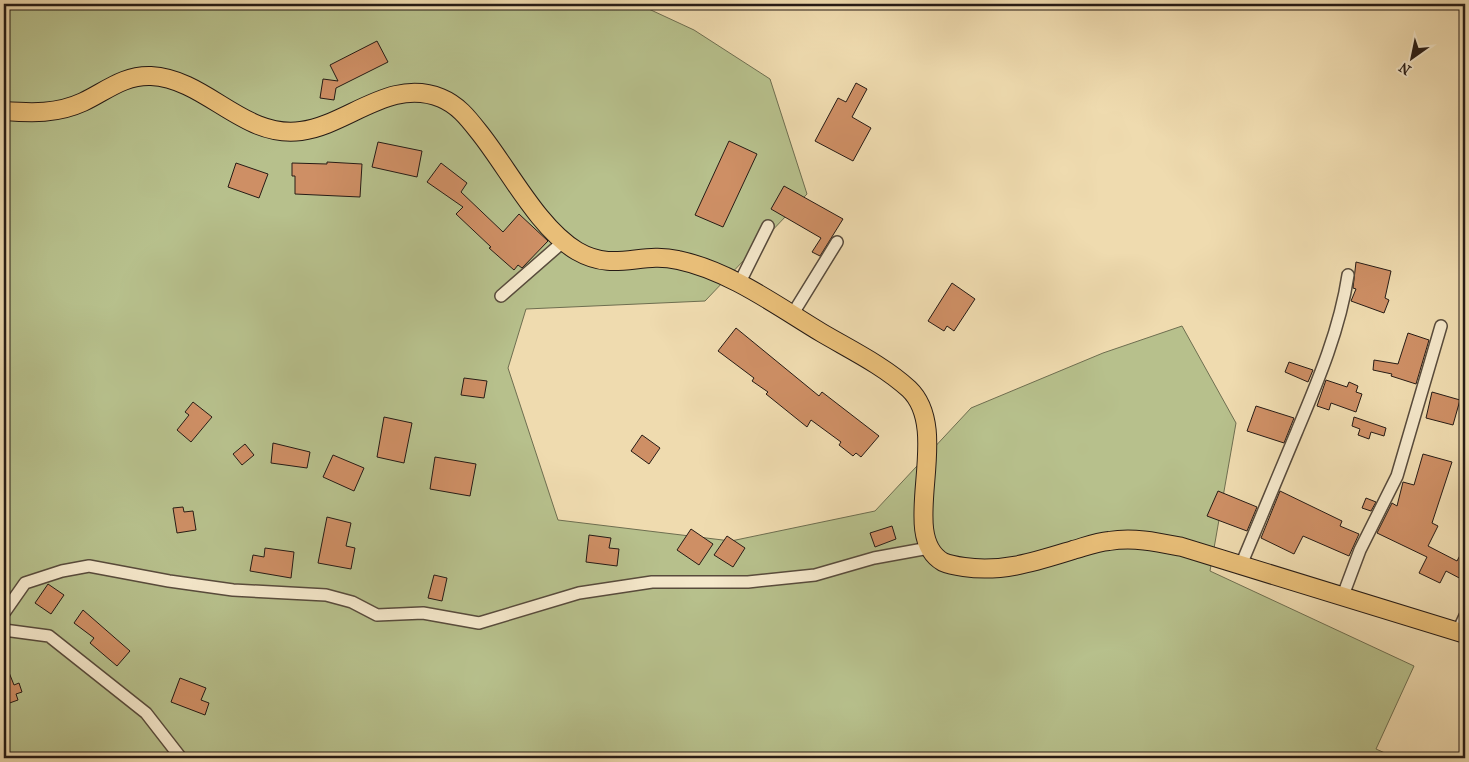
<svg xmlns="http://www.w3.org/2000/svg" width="1469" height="762" font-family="'IM FELL French Canon',serif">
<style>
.green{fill:#b7c08c;stroke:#6e6e50}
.building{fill:#ce8f65;stroke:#261b15}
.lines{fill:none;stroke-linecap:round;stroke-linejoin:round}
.street-casing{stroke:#584b3c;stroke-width:14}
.primary-casing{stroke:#261b15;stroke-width:20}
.street{stroke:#f5e8cb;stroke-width:11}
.primary{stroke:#e8be78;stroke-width:18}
</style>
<rect width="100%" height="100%" fill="#efdbaf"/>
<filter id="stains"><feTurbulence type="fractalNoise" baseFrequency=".004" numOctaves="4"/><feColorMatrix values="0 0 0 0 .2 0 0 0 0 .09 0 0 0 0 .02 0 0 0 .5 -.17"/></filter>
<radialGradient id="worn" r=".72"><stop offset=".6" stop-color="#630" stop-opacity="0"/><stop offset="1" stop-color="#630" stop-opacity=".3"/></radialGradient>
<!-- green -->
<path class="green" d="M 4,4 L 638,4 L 694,30 L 770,79 L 807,194 L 705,301 L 526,309 L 508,368 L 558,520 L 731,541 L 875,511 L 971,408 L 1103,353 L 1182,326 L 1236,423 L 1210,571 L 1414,666 L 1376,749 L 1396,758 L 4,758 Z"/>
<!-- building -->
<path class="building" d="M 377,41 L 388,62 L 336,88 L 334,100 L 320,98 L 323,79 L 338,81 L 330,65 Z
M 856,83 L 867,89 L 852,117 L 871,128 L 853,161 L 815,141 L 838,98 L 846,102 Z
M 729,141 L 757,154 L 723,227 L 695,215 Z
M 378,142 L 422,151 L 417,177 L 372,167 Z
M 327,162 L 362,164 L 360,197 L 295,194 L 295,176 L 292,176 L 292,163 L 327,164 Z
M 236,163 L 268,174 L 259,198 L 228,187 Z
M 441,163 L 467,183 L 461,192 L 503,232 L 519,214 L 548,241 L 522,268 L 518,265 L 514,270 L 489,248 L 491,247 L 456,214 L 463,207 L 427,182 Z
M 784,186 L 843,219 L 820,256 L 812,252 L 821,238 L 771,209 Z
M 1356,262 L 1391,271 L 1385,298 L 1389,300 L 1384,313 L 1351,301 L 1356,289 L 1353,288 Z
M 952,283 L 975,299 L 954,331 L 947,326 L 944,331 L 928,321 Z
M 736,328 L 819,396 L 822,392 L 879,436 L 861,457 L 856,453 L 853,456 L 839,445 L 841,442 L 811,420 L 807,427 L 766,394 L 768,392 L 752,381 L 754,378 L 718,351 Z
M 1408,333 L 1429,340 L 1416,384 L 1391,376 L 1392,374 L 1373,370 L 1374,360 L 1398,364 Z
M 1289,362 L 1313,370 L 1308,382 L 1285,372 Z
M 464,378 L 487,381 L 484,398 L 461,395 Z
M 1326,380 L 1347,387 L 1349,382 L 1358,386 L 1356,392 L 1362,394 L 1356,412 L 1331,403 L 1329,410 L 1317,406 Z
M 1432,392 L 1460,400 L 1453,425 L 1426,418 Z
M 193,402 L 212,417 L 191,442 L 177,430 L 189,415 L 185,412 Z
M 1256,406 L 1294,418 L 1284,443 L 1247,431 Z
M 384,417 L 412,423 L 404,463 L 377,457 Z
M 1354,417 L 1386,428 L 1384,436 L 1371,432 L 1369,439 L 1358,435 L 1360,429 L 1352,426 Z
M 642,435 L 660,448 L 649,464 L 631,451 Z
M 273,443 L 310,452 L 307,468 L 271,463 Z
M 245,444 L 254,455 L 242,465 L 233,454 Z
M 1423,454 L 1452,462 L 1432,523 L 1438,526 L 1428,546 L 1457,561 L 1465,546 L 1465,581 L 1446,571 L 1440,583 L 1419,573 L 1427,557 L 1377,533 L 1392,503 L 1397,506 L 1403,482 L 1414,485 Z
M 333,455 L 364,468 L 354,491 L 323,477 Z
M 435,457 L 476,464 L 470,496 L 430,489 Z
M 1218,491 L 1257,507 L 1247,531 L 1207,516 Z
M 1280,491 L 1342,521 L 1340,526 L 1359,534 L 1349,556 L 1303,536 L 1294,554 L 1261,538 Z
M 1366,498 L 1376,502 L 1371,511 L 1362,508 Z
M 183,507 L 184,512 L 193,511 L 196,530 L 177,533 L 173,508 Z
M 327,517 L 351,523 L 346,546 L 355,548 L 351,569 L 318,563 Z
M 892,526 L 896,539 L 875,547 L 870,533 Z
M 691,529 L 713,544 L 699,565 L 677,550 Z
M 589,535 L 611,538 L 609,548 L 619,549 L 617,566 L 586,562 Z
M 727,536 L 745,548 L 733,567 L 714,555 Z
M 265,548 L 294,552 L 291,578 L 250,571 L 253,555 L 264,557 Z
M 434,575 L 447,578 L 442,601 L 428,598 Z
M 48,584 L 64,595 L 51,614 L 35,603 Z
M 83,610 L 130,651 L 117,666 L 90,643 L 94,638 L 74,623 Z
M 4,660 L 14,685 L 19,683 L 22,692 L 16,694 L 18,700 L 4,705 Z
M 180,678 L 206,688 L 201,700 L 209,703 L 205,715 L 171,702 Z"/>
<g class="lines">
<!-- street casing -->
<g class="street-casing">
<path id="street" d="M 739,284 L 768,226
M 501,296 L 564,241
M 792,315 L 837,242
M 1241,565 C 1260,520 1278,476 1297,431 C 1318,381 1340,329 1348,275
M 1342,598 L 1360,550 L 1397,476 L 1441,326
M 4,613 L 25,583 L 62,571 L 89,566 L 169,581 L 233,590 L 326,595 L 352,602 L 377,615 L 423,613 L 479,623 L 579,593 L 652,582 L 748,582 L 815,575 L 874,558 L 929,548
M 4,630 L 49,636 L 146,713 L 181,758
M 1458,631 L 1465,616"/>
</g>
<!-- primary casing -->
<g class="primary-casing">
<path id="primary" d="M 4,111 C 32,113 57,114 83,102 C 106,91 124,75 151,76 C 207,79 243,139 301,131 C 348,125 390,77 441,98 C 458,105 468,118 479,132 C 508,168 538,228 577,251 C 615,273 640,251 678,260 C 730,271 777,306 822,333 C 851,350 884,366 909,389 C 954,432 896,535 943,562 C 950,565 957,566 964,567 C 1002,573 1037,561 1073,550 C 1084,547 1097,542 1109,541 C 1134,537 1157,542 1182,547 L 1465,634"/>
</g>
<!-- street -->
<use href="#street" class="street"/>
<!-- primary -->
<use href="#primary" class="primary"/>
</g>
<!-- margin -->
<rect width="1469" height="762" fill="none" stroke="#efdbaf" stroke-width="20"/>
<rect x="5" y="5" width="1459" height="752" fill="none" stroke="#261b15" stroke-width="2.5"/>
<rect x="10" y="10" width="1449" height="742" fill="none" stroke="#261b15"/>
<!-- north arrow -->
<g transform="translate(1412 58) rotate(213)" stroke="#f5e8cb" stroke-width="4" paint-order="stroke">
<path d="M0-4L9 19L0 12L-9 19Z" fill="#261b15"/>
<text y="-8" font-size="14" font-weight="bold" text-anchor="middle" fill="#261b15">N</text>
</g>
<rect width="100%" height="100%" filter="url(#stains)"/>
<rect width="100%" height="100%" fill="url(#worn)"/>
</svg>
